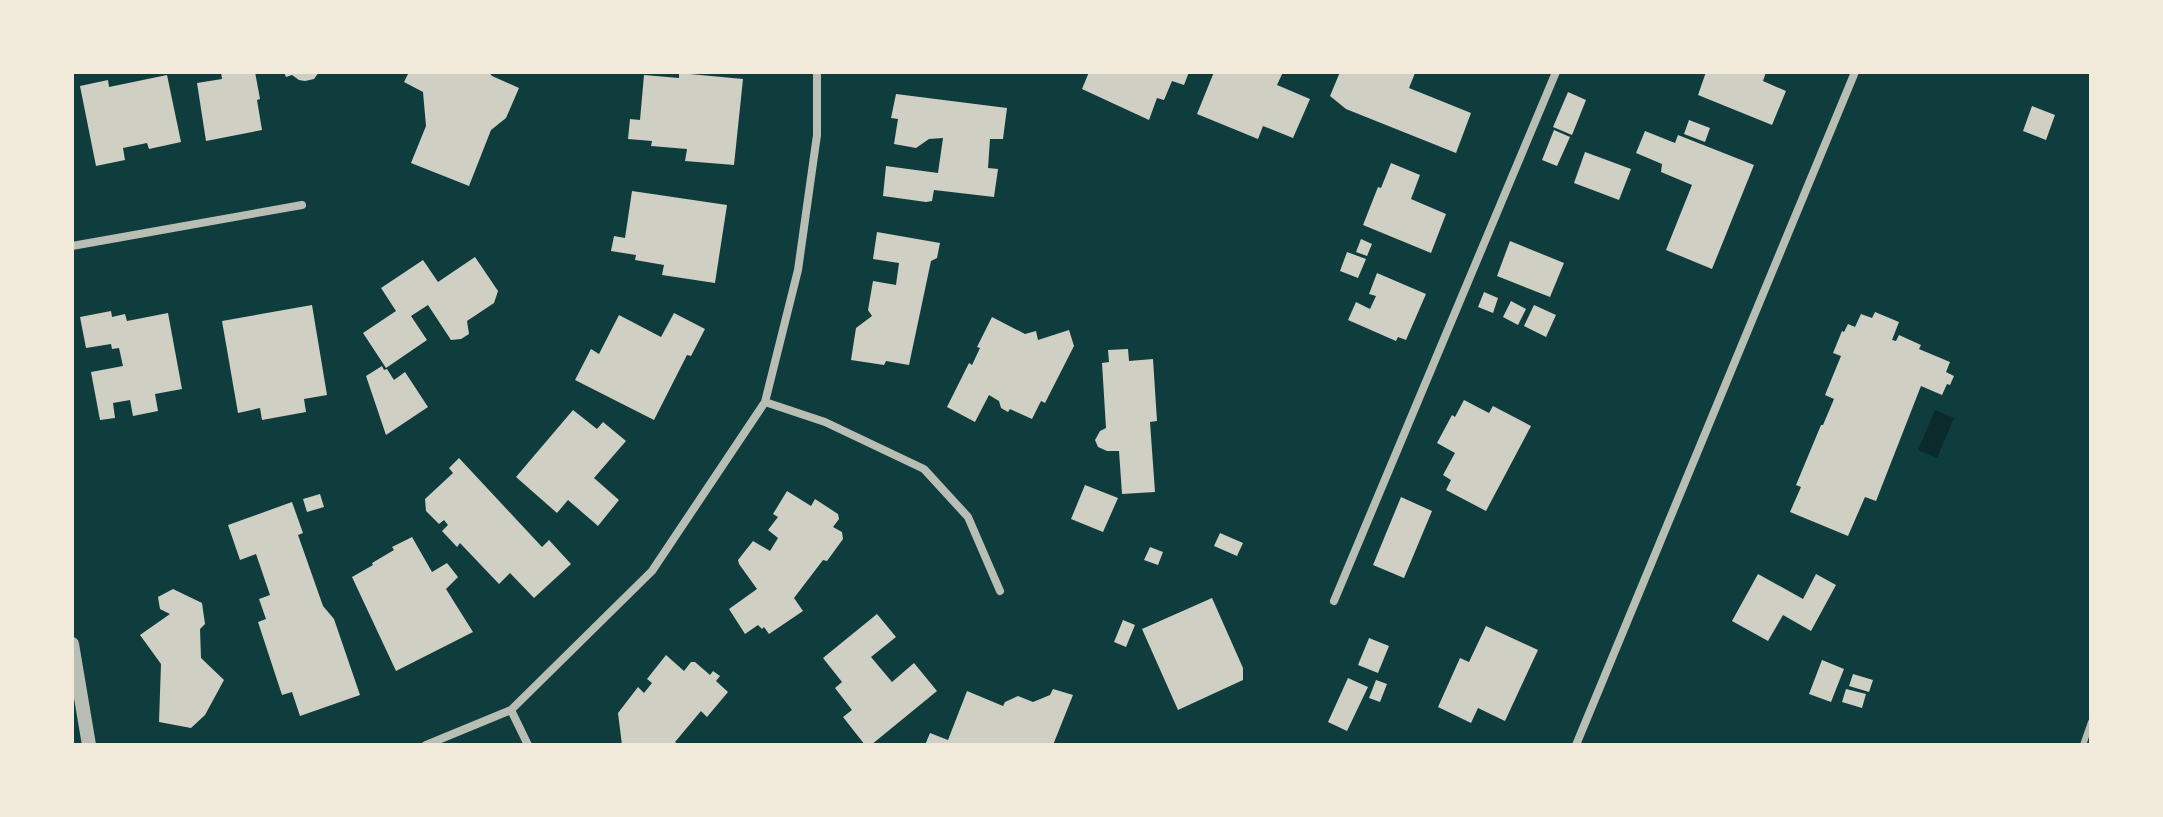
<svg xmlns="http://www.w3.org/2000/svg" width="2163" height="817" font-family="'Times New Roman',serif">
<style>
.water{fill:#0a2a2b}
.building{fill:#cfcfc3}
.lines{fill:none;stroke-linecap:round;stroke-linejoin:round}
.service{stroke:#b8beb3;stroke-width:6}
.minor{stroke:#b8beb3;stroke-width:8}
.tertiary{stroke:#b8beb3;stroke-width:14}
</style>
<rect width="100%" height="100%" fill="#0f3d3e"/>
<!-- water -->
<path class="water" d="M 1935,410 L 1954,418 L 1937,458 L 1918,450 Z"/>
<!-- building -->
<path class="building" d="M 221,72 L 255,72 L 260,99 L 257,100 L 262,130 L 206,141 L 197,83 L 222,79 Z
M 284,72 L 319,72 L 314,79 L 305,81 L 299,80 L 292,75 L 286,77 Z
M 409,72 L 489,72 L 492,76 L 519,88 L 506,118 L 491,130 L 469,186 L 411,163 L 426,126 L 423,92 L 404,82 Z
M 1089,72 L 1189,72 L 1184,85 L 1172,81 L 1164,100 L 1157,98 L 1149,120 L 1082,89 Z
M 1214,72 L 1283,72 L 1277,85 L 1310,99 L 1293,138 L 1263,126 L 1258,139 L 1197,114 Z
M 1340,72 L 1415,73 L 1409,88 L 1471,113 L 1456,153 L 1346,109 L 1330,96 Z
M 1706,72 L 1766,72 L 1763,81 L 1786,91 L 1772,125 L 1698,95 Z
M 679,73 L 743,79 L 734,165 L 685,161 L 687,149 L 651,146 L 652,141 L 628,139 L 630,119 L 640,120 L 644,75 L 679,78 Z
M 167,75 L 181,142 L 149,149 L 147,143 L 123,148 L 125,160 L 96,166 L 80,86 L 108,80 L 109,87 Z
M 1568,92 L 1586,100 L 1572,135 L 1553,127 Z
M 896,94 L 1007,108 L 1003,139 L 990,139 L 988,168 L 998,169 L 994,197 L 934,190 L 932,201 L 926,202 L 883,196 L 886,166 L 938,173 L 943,138 L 929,139 L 916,148 L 894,144 L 898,119 L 891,118 Z
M 2032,106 L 2055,115 L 2046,140 L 2023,131 Z
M 1689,120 L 1710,128 L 1705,142 L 1684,134 Z
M 1554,130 L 1570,137 L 1557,166 L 1542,160 Z
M 1645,131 L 1675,143 L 1678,135 L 1754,165 L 1712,269 L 1666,250 L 1692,185 L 1661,172 L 1662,164 L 1636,153 Z
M 1585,152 L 1631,169 L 1619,200 L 1574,183 Z
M 1391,163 L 1420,175 L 1411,199 L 1446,214 L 1431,253 L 1363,225 L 1378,187 L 1381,188 Z
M 632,191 L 727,205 L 715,283 L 662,275 L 664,265 L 635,260 L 636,255 L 611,251 L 614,236 L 625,238 Z
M 877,232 L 940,243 L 937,258 L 931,261 L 909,365 L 886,361 L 884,365 L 851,360 L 856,328 L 872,316 L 868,310 L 873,281 L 896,285 L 899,263 L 873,259 Z
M 1361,239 L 1372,244 L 1367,256 L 1356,252 Z
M 1510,241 L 1564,263 L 1550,297 L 1497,276 Z
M 1347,252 L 1366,259 L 1358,278 L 1340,271 Z
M 475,257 L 498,291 L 494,303 L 467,321 L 469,334 L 461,339 L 451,340 L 428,305 L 411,316 L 427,340 L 386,368 L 363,333 L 396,311 L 381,288 L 423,260 L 438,282 Z
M 1377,273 L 1426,294 L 1406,340 L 1398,337 L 1396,341 L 1348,320 L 1356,302 L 1370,309 L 1376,296 L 1369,294 Z
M 1484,292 L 1498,298 L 1493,313 L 1478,307 Z
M 1511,301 L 1526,309 L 1518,325 L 1503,317 Z
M 312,305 L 327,395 L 304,399 L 306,412 L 262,420 L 260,408 L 238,413 L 222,321 Z
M 1534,305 L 1556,315 L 1546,337 L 1524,326 Z
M 111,311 L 112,317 L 125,314 L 127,321 L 168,313 L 182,389 L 155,394 L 158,411 L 133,416 L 130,400 L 113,403 L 115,418 L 100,420 L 91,372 L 123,366 L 119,348 L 112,349 L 111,344 L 86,348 L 80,317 Z
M 1875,312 L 1899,322 L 1892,340 L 1896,341 L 1899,335 L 1921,345 L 1919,349 L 1950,362 L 1946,372 L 1954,376 L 1950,385 L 1947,384 L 1942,395 L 1921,386 L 1876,501 L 1865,497 L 1848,536 L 1790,512 L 1801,487 L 1796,485 L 1821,425 L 1823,425 L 1834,399 L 1825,395 L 1841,356 L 1833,353 L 1842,331 L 1844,332 L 1848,324 L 1855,327 L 1861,314 L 1872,318 Z
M 674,313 L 705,329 L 691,356 L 687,355 L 654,420 L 575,380 L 591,349 L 599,354 L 619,315 L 661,337 Z
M 992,317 L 1025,334 L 1036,331 L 1038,340 L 1069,330 L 1074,346 L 1045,403 L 1041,401 L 1032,419 L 1010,409 L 1008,412 L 1001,408 L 999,401 L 989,395 L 975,422 L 947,407 L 969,363 L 972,365 L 980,348 L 977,347 Z
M 1128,349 L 1129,361 L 1153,359 L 1157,421 L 1150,422 L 1155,492 L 1122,494 L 1119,451 L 1107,451 L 1098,447 L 1095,440 L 1100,431 L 1106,428 L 1102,363 L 1109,362 L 1108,350 Z
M 382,366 L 384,370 L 387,369 L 394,380 L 405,372 L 428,407 L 386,435 L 366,376 Z
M 1464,400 L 1489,413 L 1493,406 L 1531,426 L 1486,511 L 1446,490 L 1451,480 L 1443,475 L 1455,453 L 1437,443 L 1452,415 L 1455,417 Z
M 573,410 L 597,429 L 603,422 L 626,441 L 594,478 L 619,500 L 598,526 L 568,500 L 557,513 L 516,477 Z
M 459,458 L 542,547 L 549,540 L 571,564 L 534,598 L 510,573 L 499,584 L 460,543 L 457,547 L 442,531 L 448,525 L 444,520 L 439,524 L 426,511 L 425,499 L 453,473 L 449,468 Z
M 1085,485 L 1118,498 L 1103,532 L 1071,519 Z
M 787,491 L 811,506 L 815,499 L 838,514 L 839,519 L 833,527 L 842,532 L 843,539 L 827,561 L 823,560 L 794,598 L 803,611 L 769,634 L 764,627 L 762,629 L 758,625 L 745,634 L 729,609 L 757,589 L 739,564 L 738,560 L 753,541 L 770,551 L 778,538 L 768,530 L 778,517 L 773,514 Z
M 320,494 L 324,507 L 307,512 L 303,499 Z
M 1401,497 L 1432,511 L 1404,578 L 1373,565 Z
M 292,502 L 303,533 L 298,535 L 323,606 L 334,619 L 360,695 L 300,716 L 292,692 L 282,695 L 258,622 L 266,619 L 259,599 L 270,595 L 256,554 L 240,560 L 228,525 Z
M 1220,533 L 1243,543 L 1237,556 L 1214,546 Z
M 412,537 L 432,572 L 447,563 L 458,577 L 446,589 L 473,632 L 396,671 L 352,577 L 373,565 L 372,563 L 394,550 L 392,547 Z
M 1150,547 L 1163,552 L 1158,565 L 1144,560 Z
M 1758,574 L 1803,599 L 1816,574 L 1836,585 L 1811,631 L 1783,615 L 1768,641 L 1732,621 Z
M 173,589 L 202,603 L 205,624 L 200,629 L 201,658 L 224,680 L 205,715 L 191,728 L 159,722 L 161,664 L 140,635 L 170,614 L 160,609 L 158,597 Z
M 1212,598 L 1243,668 L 1243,680 L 1178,710 L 1142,629 Z
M 877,614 L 896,637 L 871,657 L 892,682 L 914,663 L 937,691 L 871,745 L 865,745 L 843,717 L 852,710 L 835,688 L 842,682 L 823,658 Z
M 1123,620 L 1135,625 L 1126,647 L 1114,642 Z
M 1486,626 L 1538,650 L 1505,721 L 1478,708 L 1471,723 L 1438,707 L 1460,658 L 1469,662 Z
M 1369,638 L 1389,646 L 1378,673 L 1358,665 Z
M 666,655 L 684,671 L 691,662 L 695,662 L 710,675 L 713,671 L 720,676 L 716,681 L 728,692 L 707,717 L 701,711 L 675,742 L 679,745 L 622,745 L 618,713 L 638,687 L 644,693 L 652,683 L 647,679 Z
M 1822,660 L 1844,669 L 1831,702 L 1809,694 Z
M 1853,674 L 1873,680 L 1869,692 L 1849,686 Z
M 1348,678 L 1368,687 L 1347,731 L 1328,722 Z
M 1376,680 L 1387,684 L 1380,702 L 1369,698 Z
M 1053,689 L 1073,695 L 1053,745 L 925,745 L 930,733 L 948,740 L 967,691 L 1003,706 L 1005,702 L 1018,696 L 1033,702 L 1050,695 Z
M 1846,689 L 1866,694 L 1862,708 L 1842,702 Z"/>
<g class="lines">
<!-- service -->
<path class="service" d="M 2083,745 L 2091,722"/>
<!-- minor -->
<path class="minor" d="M 72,246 L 302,205
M 765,402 L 825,422 L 924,469 L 968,517 L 1000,591
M 1334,601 L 1556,72
M 511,710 L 528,745
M 426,745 L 511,710 L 652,571 L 765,402 L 798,270 L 817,135 L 817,72
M 1576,745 L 1855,72"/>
<!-- tertiary -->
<path class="tertiary" d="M 72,644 L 89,745"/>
</g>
<!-- border -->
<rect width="2163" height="817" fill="none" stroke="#f1e9da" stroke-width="148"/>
</svg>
